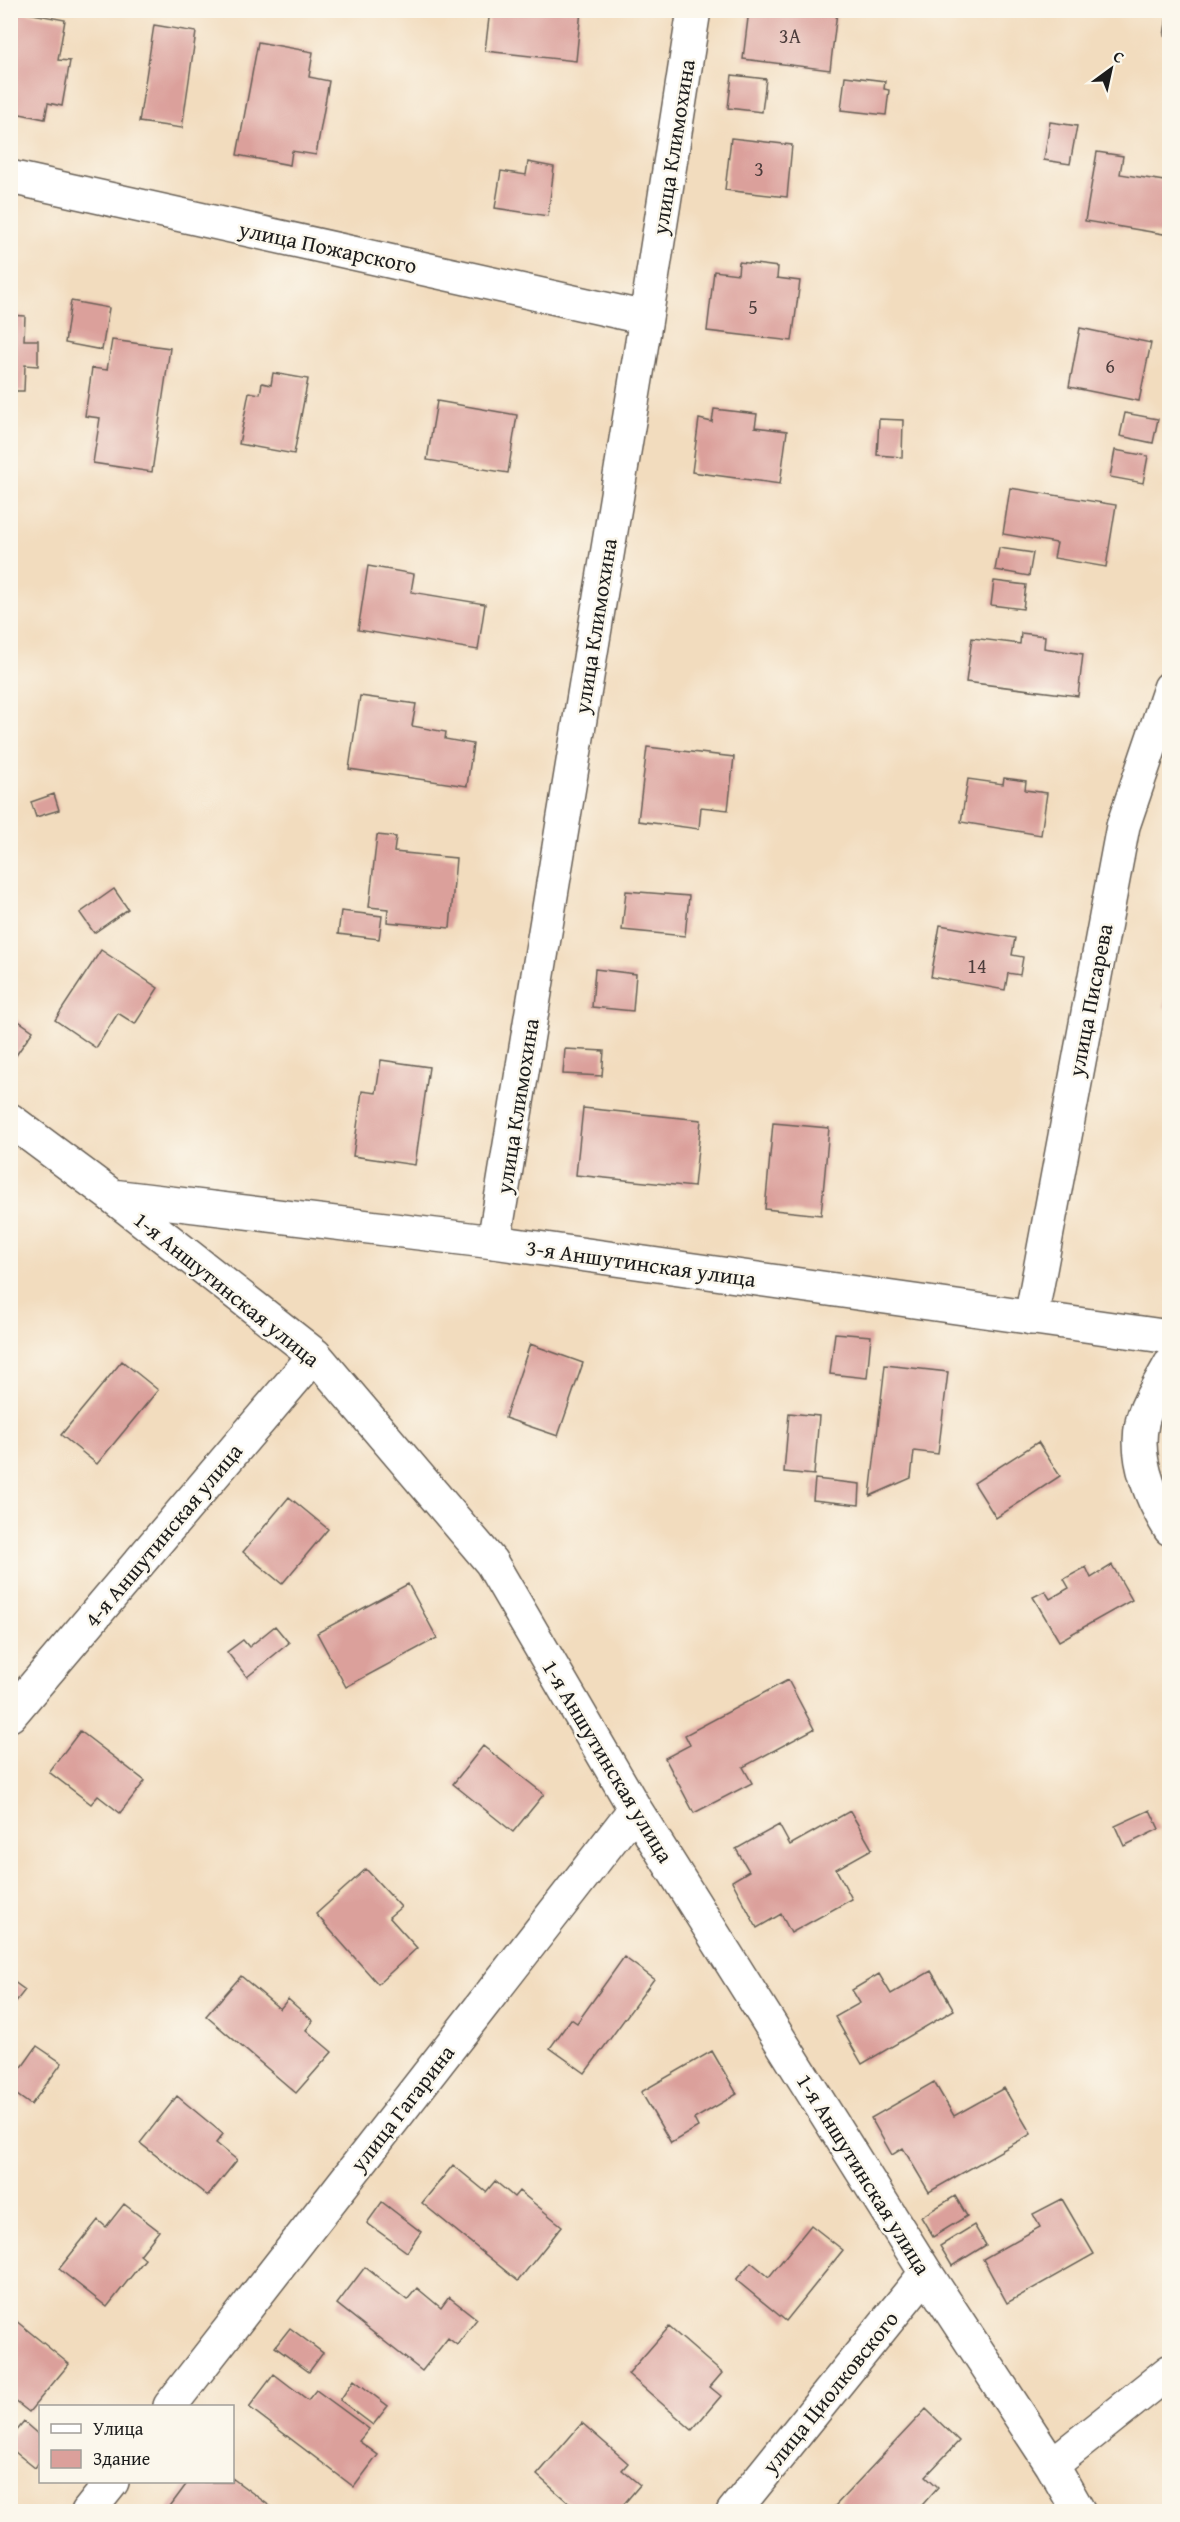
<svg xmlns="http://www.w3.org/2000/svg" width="1180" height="2522" font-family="'Gentium Book Plus',serif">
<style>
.building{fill:#dba09b}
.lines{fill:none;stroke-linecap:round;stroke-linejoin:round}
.minor-casing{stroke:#675f55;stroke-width:36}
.tertiary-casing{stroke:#675f55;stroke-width:36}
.minor{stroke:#fff;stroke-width:33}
.tertiary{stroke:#fff;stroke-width:33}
.labels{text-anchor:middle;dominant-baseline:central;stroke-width:5;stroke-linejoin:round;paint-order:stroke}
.number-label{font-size:20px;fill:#4c3d3c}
.street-label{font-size:22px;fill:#1c1c1c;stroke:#fbf7ec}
</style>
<rect width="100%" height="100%" fill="#fbf7ec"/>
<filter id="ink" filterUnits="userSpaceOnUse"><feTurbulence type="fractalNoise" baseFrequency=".0167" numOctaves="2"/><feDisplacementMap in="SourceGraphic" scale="12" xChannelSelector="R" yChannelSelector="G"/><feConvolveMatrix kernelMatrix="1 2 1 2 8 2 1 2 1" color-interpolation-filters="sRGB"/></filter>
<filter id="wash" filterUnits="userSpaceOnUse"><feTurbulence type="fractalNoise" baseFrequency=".008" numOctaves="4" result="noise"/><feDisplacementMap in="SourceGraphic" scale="24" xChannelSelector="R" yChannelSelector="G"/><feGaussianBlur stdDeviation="1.35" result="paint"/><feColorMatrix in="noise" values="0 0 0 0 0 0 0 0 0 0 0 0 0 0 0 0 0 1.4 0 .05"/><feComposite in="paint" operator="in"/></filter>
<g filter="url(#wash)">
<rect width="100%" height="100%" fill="#f2dcbe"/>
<g id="blocks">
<!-- building -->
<path class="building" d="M 490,10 L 581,10 L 576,61 L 485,51 Z
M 749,10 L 837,12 L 830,70 L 743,59 Z
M 1168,10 L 1170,10 L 1170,37 L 1164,36 Z
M 17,11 L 65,20 L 58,60 L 70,61 L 62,106 L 48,103 L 45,119 L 10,112 L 10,48 Z
M 154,25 L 196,32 L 182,128 L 139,122 Z
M 258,42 L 313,52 L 309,77 L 329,81 L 316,155 L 292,151 L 290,165 L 237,155 Z
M 732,75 L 766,79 L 762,112 L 728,108 Z
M 845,76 L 885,81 L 884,89 L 889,90 L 886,115 L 841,110 Z
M 1050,122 L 1077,126 L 1070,164 L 1044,160 Z
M 731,138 L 792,145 L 787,197 L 725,190 Z
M 1097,152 L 1123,156 L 1120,174 L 1170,182 L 1170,235 L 1085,221 Z
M 528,162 L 554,167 L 548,216 L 495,208 L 501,171 L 526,175 Z
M 739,262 L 778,267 L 777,278 L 800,281 L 792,341 L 707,331 L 714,271 L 738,274 Z
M 71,301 L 109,308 L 102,350 L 65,343 Z
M 10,315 L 25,316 L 24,340 L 38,340 L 38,366 L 25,365 L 24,391 L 10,391 Z
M 1080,328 L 1151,343 L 1139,401 L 1069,387 Z
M 112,340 L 170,348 L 152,472 L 93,463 L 100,418 L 85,416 L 92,368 L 107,370 Z
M 273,373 L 308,379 L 294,454 L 239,444 L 249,392 L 260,394 L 262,383 L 271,385 Z
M 437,401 L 517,415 L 508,473 L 427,460 Z
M 714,409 L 757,414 L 755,427 L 787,431 L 780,484 L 692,472 L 699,419 L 712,422 Z
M 1125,413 L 1158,419 L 1153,443 L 1120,436 Z
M 879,419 L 903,420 L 902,457 L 877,455 Z
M 1115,450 L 1148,456 L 1143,483 L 1110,477 Z
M 1010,488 L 1116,505 L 1106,567 L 1054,558 L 1057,543 L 1003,534 Z
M 999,548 L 1033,553 L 1029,576 L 995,570 Z
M 368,566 L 414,574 L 411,592 L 485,604 L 478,650 L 358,630 Z
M 994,581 L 1026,585 L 1023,609 L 991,605 Z
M 1021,633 L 1045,636 L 1044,648 L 1083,654 L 1078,696 L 966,682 L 972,638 L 1020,644 Z
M 360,696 L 416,704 L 412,726 L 446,732 L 445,739 L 473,744 L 467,786 L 349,769 Z
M 647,747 L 734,757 L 728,810 L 701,807 L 699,829 L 638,821 Z
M 1004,778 L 1026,781 L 1025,790 L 1047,793 L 1041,835 L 961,822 L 968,779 L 1003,784 Z
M 54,794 L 59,810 L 36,817 L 31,802 Z
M 377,835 L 396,837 L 394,852 L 456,858 L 450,928 L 387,922 L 388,909 L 369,907 Z
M 114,889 L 128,909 L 94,933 L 80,913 Z
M 626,891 L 689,896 L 685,936 L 622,930 Z
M 341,911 L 382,916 L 379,939 L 338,934 Z
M 940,925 L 1015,938 L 1012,955 L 1023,957 L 1020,975 L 1008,973 L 1005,990 L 931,977 Z
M 101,950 L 158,988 L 135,1024 L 118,1013 L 96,1048 L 55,1020 Z
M 595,969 L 636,974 L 633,1011 L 592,1007 Z
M 1168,982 L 1170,982 L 1170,1008 L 1164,1007 Z
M 10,1015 L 33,1031 L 10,1064 Z
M 565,1049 L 604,1051 L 602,1076 L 563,1074 Z
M 381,1060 L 429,1067 L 415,1165 L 353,1156 L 362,1091 L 376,1093 Z
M 583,1108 L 701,1120 L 694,1187 L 576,1175 Z
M 773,1123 L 829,1128 L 821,1215 L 765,1209 Z
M 835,1333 L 871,1336 L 867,1378 L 830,1374 Z
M 530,1344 L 583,1363 L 558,1436 L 505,1418 Z
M 122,1361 L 158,1390 L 97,1464 L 61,1435 Z
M 885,1365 L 948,1372 L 938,1454 L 914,1451 L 911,1478 L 870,1496 Z
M 789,1413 L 819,1416 L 814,1475 L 784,1472 Z
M 1038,1442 L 1060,1476 L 996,1518 L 974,1483 Z
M 815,1479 L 860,1484 L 859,1505 L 813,1500 Z
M 289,1497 L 328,1529 L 282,1584 L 243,1552 Z
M 1112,1565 L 1132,1600 L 1059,1641 L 1033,1597 L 1045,1591 L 1050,1599 L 1069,1588 L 1064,1579 L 1086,1567 L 1091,1578 Z
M 408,1584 L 437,1638 L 346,1687 L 317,1633 Z
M 275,1626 L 289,1643 L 247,1677 L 227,1652 L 243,1640 L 249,1647 Z
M 788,1680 L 814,1729 L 743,1767 L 752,1783 L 694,1813 L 665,1758 L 690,1745 L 685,1735 Z
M 80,1731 L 145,1781 L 120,1813 L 98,1796 L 91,1804 L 49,1772 Z
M 483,1746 L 544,1794 L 513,1832 L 453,1784 Z
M 1150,1810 L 1159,1829 L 1124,1846 L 1115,1826 Z
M 850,1811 L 872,1849 L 836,1869 L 852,1899 L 791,1933 L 781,1914 L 757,1928 L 732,1881 L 749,1871 L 736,1849 L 779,1825 L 790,1845 Z
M 366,1869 L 401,1907 L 389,1917 L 417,1948 L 378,1984 L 316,1914 Z
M 624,1957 L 654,1979 L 585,2073 L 550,2048 L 571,2019 L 577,2023 Z
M 931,1971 L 954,2010 L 862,2064 L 835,2017 L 860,2003 L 852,1990 L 879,1974 L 891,1994 Z
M 241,1976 L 280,2009 L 288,1999 L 313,2021 L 306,2030 L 332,2052 L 296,2093 L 206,2016 Z
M 10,1979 L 25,1990 L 10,2009 Z
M 37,2046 L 62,2063 L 31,2105 L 10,2090 L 10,2084 Z
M 712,2051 L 737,2094 L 694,2119 L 698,2127 L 671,2143 L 641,2092 Z
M 934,2082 L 954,2116 L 1004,2088 L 1031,2134 L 929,2192 L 903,2148 L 892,2155 L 871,2118 Z
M 177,2096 L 223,2134 L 216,2143 L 237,2160 L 208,2196 L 140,2143 Z
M 453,2165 L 486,2192 L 495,2181 L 514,2197 L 519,2191 L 562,2226 L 518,2281 L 422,2203 Z
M 955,2196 L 967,2216 L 933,2237 L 921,2217 Z
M 1062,2199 L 1094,2254 L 1007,2303 L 983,2259 L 1040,2227 L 1033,2214 Z
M 382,2202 L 421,2232 L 407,2252 L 367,2223 Z
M 124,2204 L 159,2231 L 140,2255 L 145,2259 L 107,2307 L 59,2269 L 98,2220 L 106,2227 Z
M 811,2225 L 843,2250 L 786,2321 L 736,2280 L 751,2262 L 769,2277 Z
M 974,2225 L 986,2245 L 952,2266 L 940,2246 Z
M 365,2267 L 407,2300 L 417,2288 L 441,2308 L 449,2297 L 477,2319 L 457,2345 L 448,2338 L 422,2371 L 337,2304 Z
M 10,2316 L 69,2364 L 29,2412 L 10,2397 Z
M 669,2327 L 722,2373 L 710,2387 L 721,2396 L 692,2430 L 628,2374 Z
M 290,2328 L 323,2353 L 309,2372 L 275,2347 Z
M 274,2374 L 308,2400 L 316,2390 L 369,2429 L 359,2441 L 378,2455 L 354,2487 L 249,2407 Z
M 354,2380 L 388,2406 L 373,2425 L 340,2400 Z
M 926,2409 L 959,2441 L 926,2476 L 938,2487 L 916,2512 L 902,2512 L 897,2507 L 893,2512 L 840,2512 L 835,2506 Z
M 24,2422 L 40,2436 L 40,2461 L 35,2468 L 10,2448 L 10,2439 Z
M 582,2423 L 628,2463 L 622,2470 L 640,2485 L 617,2512 L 579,2512 L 537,2475 Z
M 232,2478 L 278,2512 L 171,2512 L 168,2509 L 188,2482 L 232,2482 Z"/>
</g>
</g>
<g filter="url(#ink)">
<use href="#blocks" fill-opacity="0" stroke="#675f55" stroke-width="1.5"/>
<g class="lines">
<!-- minor casing -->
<g class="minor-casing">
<path id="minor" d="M 10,177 L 646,318
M 112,1196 L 315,1355 L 491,1562 L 635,1809 L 926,2273 L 1052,2465 L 1079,2512
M 494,1242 L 646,318 L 694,10
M 1031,1318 L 1123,826 L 1170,688
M 1170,1365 C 1161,1382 1145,1406 1142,1423 C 1134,1460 1151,1498 1170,1529
M 10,1715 L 315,1355
M 170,2406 L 635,1809
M 1052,2465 L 1170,2371
M 88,2512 L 112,2482
M 733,2512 L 926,2273"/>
</g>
<!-- tertiary casing -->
<g class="tertiary-casing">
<path id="tertiary" d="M 10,1120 L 112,1196 L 494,1242 L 1170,1337"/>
</g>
<!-- minor -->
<use href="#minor" class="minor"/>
<!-- tertiary -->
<use href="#tertiary" class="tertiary"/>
</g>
</g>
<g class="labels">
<!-- number labels -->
<g class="number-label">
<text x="790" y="35">3А</text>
<text x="759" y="168">3</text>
<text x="753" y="306">5</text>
<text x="1110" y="365">6</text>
<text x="977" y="965">14</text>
</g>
<!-- street labels -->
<g class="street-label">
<text transform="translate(673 147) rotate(-81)">улица Климохина</text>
<text transform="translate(328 247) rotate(12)">улица Пожарского</text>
<text transform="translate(595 626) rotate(-81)">улица Климохина</text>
<text transform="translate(1090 1000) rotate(-79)">улица Писарева</text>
<text transform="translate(517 1106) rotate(-81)">улица Климохина</text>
<text transform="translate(641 1263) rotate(8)">3-я Аншутинская улица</text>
<text transform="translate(227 1289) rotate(39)">1-я Аншутинская улица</text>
<text transform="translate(163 1535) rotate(-50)">4-я Аншутинская улица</text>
<text transform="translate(608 1761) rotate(59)">1-я Аншутинская улица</text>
<text transform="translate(402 2108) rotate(-52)">улица Гагарина</text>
<text transform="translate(864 2174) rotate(58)">1-я Аншутинская улица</text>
<text transform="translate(830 2392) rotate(-51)">улица Циолковского</text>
</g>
</g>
<!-- margin -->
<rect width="1180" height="2522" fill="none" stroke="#fbf7ec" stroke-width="36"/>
<!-- legend -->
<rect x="39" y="2405" width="195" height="78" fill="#fbf7ec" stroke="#a29f99" stroke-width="1.5"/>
<rect x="51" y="2424" width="30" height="9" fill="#ffffff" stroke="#a29f99" stroke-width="1.5"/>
<text x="93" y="2435" font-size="18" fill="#1c1c1c">Улица</text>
<rect x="51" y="2450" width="30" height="18" fill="#dba09b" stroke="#a29f99" stroke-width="1.5"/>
<text x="93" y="2465" font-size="18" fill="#1c1c1c">Здание</text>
<!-- north arrow -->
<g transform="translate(1111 69) rotate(33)" stroke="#fbf7ec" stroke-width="4.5" paint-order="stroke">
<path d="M0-4.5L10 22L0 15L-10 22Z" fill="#1c1c1c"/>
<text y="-9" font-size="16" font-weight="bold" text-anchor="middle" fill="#1c1c1c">С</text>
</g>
</svg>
